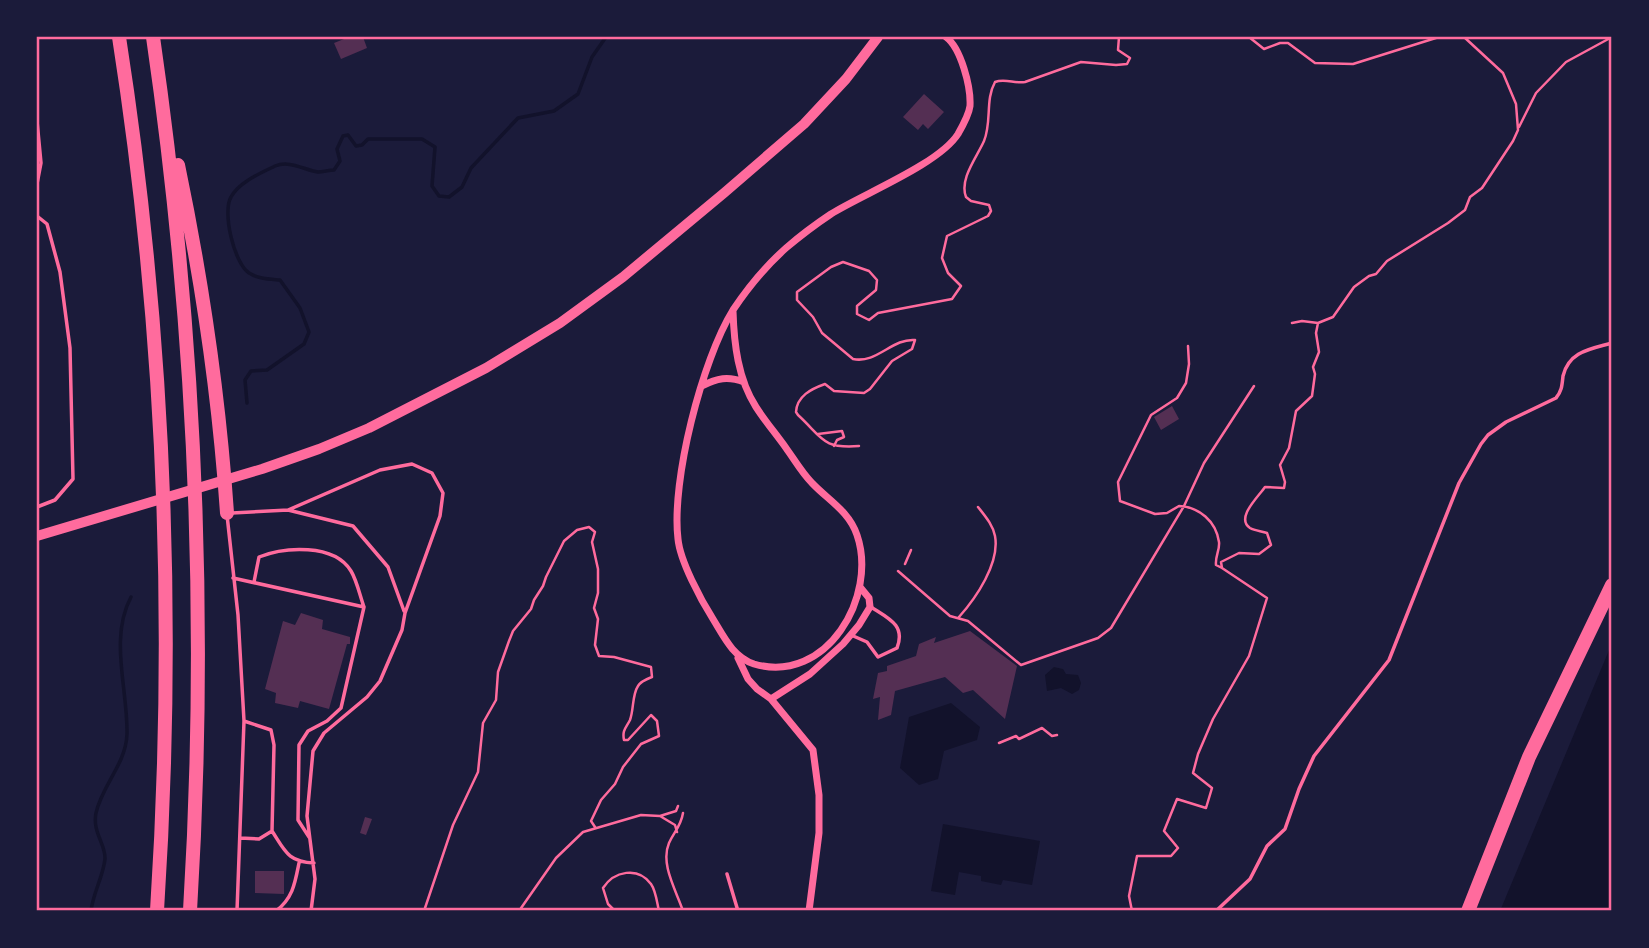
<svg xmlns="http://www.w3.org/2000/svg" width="1649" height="948" font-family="'Titillium Web',sans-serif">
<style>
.water{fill:#12122b}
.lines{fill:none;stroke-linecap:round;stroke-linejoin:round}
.stream{stroke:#12122b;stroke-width:3.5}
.building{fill:#542f53}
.path{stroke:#ff6b9d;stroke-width:2.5}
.service{stroke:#ff6b9d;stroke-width:3.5}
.minor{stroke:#ff6b9d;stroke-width:7}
.secondary{stroke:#ff6b9d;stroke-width:10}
.motorway{stroke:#ff6b9d;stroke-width:14}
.neatline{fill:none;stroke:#ff6b9d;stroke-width:2.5}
</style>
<rect width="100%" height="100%" fill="#1b1b3a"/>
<!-- water -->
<path class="water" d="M 1612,643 L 1612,911 L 1500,911 Z
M 1054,667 L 1063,669 L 1066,674 L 1078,675 L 1081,683 L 1079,690 L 1072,694 L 1061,688 L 1047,691 L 1045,675 Z
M 951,703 L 980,727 L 977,740 L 944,751 L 938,779 L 919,785 L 900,768 L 909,717 Z
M 943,824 L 1040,841 L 1032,885 L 1003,880 L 1001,885 L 981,881 L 981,876 L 959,872 L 955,895 L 931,891 Z"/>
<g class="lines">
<!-- stream -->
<path class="stream" d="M 247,403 L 245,380 L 251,371 L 267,370 L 304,344 L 309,332 L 300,308 L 280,280 C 268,279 259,279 249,273 C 234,263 222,212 231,197 C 239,182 261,173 275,166 C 290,160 304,170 318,172 C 323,172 329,170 334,170 L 340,161 L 337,149 L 343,136 L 348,135 L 356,146 L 362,145 L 368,139 L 422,139 L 435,147 L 432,186 L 439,196 L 449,197 L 462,187 L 471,168 L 518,118 L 554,111 L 578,94 L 592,57 L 606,37
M 91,911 C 93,893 103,877 105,859 C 106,845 92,832 96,813 C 102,785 126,764 127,734 C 128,690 109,638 131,597"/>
</g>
<!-- building -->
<path class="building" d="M 349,37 L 363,37 L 367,48 L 341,59 L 334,43 Z
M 924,94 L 944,112 L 928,129 L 923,124 L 918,130 L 903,117 Z
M 1172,406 L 1179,419 L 1161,430 L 1154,417 Z
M 301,613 L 323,620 L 322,629 L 350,637 L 350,644 L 347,644 L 329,709 L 300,701 L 298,708 L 275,703 L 276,693 L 265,689 L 283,621 L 295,625 Z
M 970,631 L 1017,666 L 1005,719 L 973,690 L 963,693 L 945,677 L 895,691 L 891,715 L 878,720 L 880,697 L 873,699 L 878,673 L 887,671 L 887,666 L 916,656 L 919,644 L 936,637 L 934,643 Z
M 365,817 L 372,819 L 366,835 L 360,833 Z
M 255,871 L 284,871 L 284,894 L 255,893 Z"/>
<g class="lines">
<!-- path -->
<path class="path" d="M 1249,37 L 1264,49 L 1280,43 L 1288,43 L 1315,63 L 1353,64 L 1439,37
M 1519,127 L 1536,93 L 1566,62 L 1612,37
M 1292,323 L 1302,321 L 1318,323 L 1333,317 L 1354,287 L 1369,276 L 1376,274 L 1387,261 L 1448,223 L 1465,210 L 1470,197 L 1482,188 L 1513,141 L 1518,130 L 1516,104 L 1503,73 L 1464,37
M 1188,346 L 1189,364 L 1186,383 L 1177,398 L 1151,415 L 1118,482 L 1120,501 L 1155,514 L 1167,513 L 1179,506 C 1199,507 1216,521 1219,542 C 1220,550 1215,556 1216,565 L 1222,568
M 818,434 L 842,431 L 844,437 L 837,440 L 834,446
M 859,446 C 822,449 823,438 798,415 L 796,412 C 797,396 811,389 825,384 L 834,391 L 864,393 L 870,389 L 892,361 L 912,349 L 915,340 C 892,338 877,364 853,359 L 822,333 L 813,317 L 797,300 L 797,292 L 831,267 L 843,262 L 869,271 L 877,280 L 876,290 L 857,306 L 857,314 L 869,320 L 878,313 L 952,299 L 961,286 L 948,273 L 942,258 L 947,236 L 988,216 L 991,211 L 989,205 L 971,201 L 966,197 C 959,179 977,157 984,141 C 992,122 985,100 995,82 C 1005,78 1015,84 1025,82 L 1081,62 L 1116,65 L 1127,64 L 1130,58 L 1118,50 L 1119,37
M 905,564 L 911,550
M 898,571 L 950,616 L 968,621 L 1021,665 L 1098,638 L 1111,628 L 1184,506 L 1204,463 L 1254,386
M 959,617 C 976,598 1000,563 995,536 C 993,525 985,516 978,507
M 999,743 L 1016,736 L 1019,739 L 1042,728 L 1052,736 L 1057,735
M 660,816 L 675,825 L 677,832
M 424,911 L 453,825 L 478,772 L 483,723 L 496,700 L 498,672 L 509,641 L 513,631 L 531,609 L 534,600 L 543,586 L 546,577 L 564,541 L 577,530 L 589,527 L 595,532 L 592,542 L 598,569 L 598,593 L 594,608 L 598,619 L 595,645 L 599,656 L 614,657 L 651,667 L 652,677 C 647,679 641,681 638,686 C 632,695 634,709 630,720 C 626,728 622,730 624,740 L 628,740 L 651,715 L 657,721 L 659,736 L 641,744 L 623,767 L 615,784 L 601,800 L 591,821 L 595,827
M 519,911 L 556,858 L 583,832 L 641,815 L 660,816 L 676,811 L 678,806
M 615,911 L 608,904 L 603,888 C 614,871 638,866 651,884 C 656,891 657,903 659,911
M 683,911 C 676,890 660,864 669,843 C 674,832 681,826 683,813
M 1132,911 L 1129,896 L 1137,856 L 1171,856 L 1178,848 L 1164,831 L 1177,799 L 1206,808 L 1212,788 L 1193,773 L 1198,754 L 1213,719 L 1249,656 L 1267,598 L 1222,568 L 1221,562 L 1239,553 L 1259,554 L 1271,545 L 1267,533 C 1262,531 1255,531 1250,528 C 1235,518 1259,496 1265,487 L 1284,488 L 1285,482 L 1280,465 L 1289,448 L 1296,411 L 1312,396 L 1315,374 L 1313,367 L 1319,352 L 1316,333 L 1318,323"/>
<!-- service -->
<path class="service" d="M 37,121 L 41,163 L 37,184
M 37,216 L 47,224 L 60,272 L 70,348 L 73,479 L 55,500 L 37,507
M 288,510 L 380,470 L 412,464 L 432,473 L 443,493 L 440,516 L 405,613 L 402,630 L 380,681 L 367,697 L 324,733 L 313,751 L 307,816 L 315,879 L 311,911
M 232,513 L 288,510 L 353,526 L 388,567 L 404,611
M 227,515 L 238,615 L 244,721 L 237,911
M 233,578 L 364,607 C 360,596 357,581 351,571 C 334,543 284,547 259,557 L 254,582
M 851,635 L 867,642 L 878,657 L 897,648 C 906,625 888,618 871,607
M 272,831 C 285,851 288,862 314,863
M 309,837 L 298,820 L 299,745 L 308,731 L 327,721 L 341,708 L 364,607
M 240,838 L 259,839 L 272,831 L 274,745 L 271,730 L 244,721
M 727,874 L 738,911
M 276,911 C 293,898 295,883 299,863
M 1216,911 L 1250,879 L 1267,846 L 1285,829 L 1299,789 L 1314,756 L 1389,660 L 1459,483 L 1481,444 L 1488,435 L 1506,422 L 1556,398 C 1562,391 1562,385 1563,376 C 1569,351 1591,349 1612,343"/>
<!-- minor -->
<path class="minor" d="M 733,311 C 734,344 738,379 756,407 C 765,421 776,434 786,448 C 794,459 802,473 812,483 C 828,500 849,511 857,535 C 878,596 827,685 754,664 C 733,657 724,637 713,619 C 701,600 680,561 678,539 C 671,481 702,360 733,310 C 747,289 767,265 786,248 C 800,236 816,224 831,214 C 863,194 939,164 958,134 C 962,127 969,114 970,106 C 971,87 961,48 946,37
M 702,386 C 717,378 728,376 744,382
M 738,658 L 748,679 L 757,689 L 771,699 L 813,750 L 819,795 L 819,833 L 809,911
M 771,699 L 810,674 L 843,644 L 859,625 L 870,607 L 869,598 L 860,587"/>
<!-- secondary -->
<path class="secondary" d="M 37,536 L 262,469 L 319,449 L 369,428 L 486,368 L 560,323 L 623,277 L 724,193 L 804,124 L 846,79 L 878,37"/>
<!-- motorway -->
<path class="motorway" d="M 119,37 C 164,325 176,620 157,911
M 153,37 C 195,326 208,619 190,911
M 178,165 C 202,280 219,395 227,513
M 1468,911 L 1529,757 L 1612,585"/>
</g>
<!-- border -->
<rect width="1649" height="948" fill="none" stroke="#1b1b3a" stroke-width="77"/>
<rect x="38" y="38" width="1572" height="871" class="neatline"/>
</svg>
